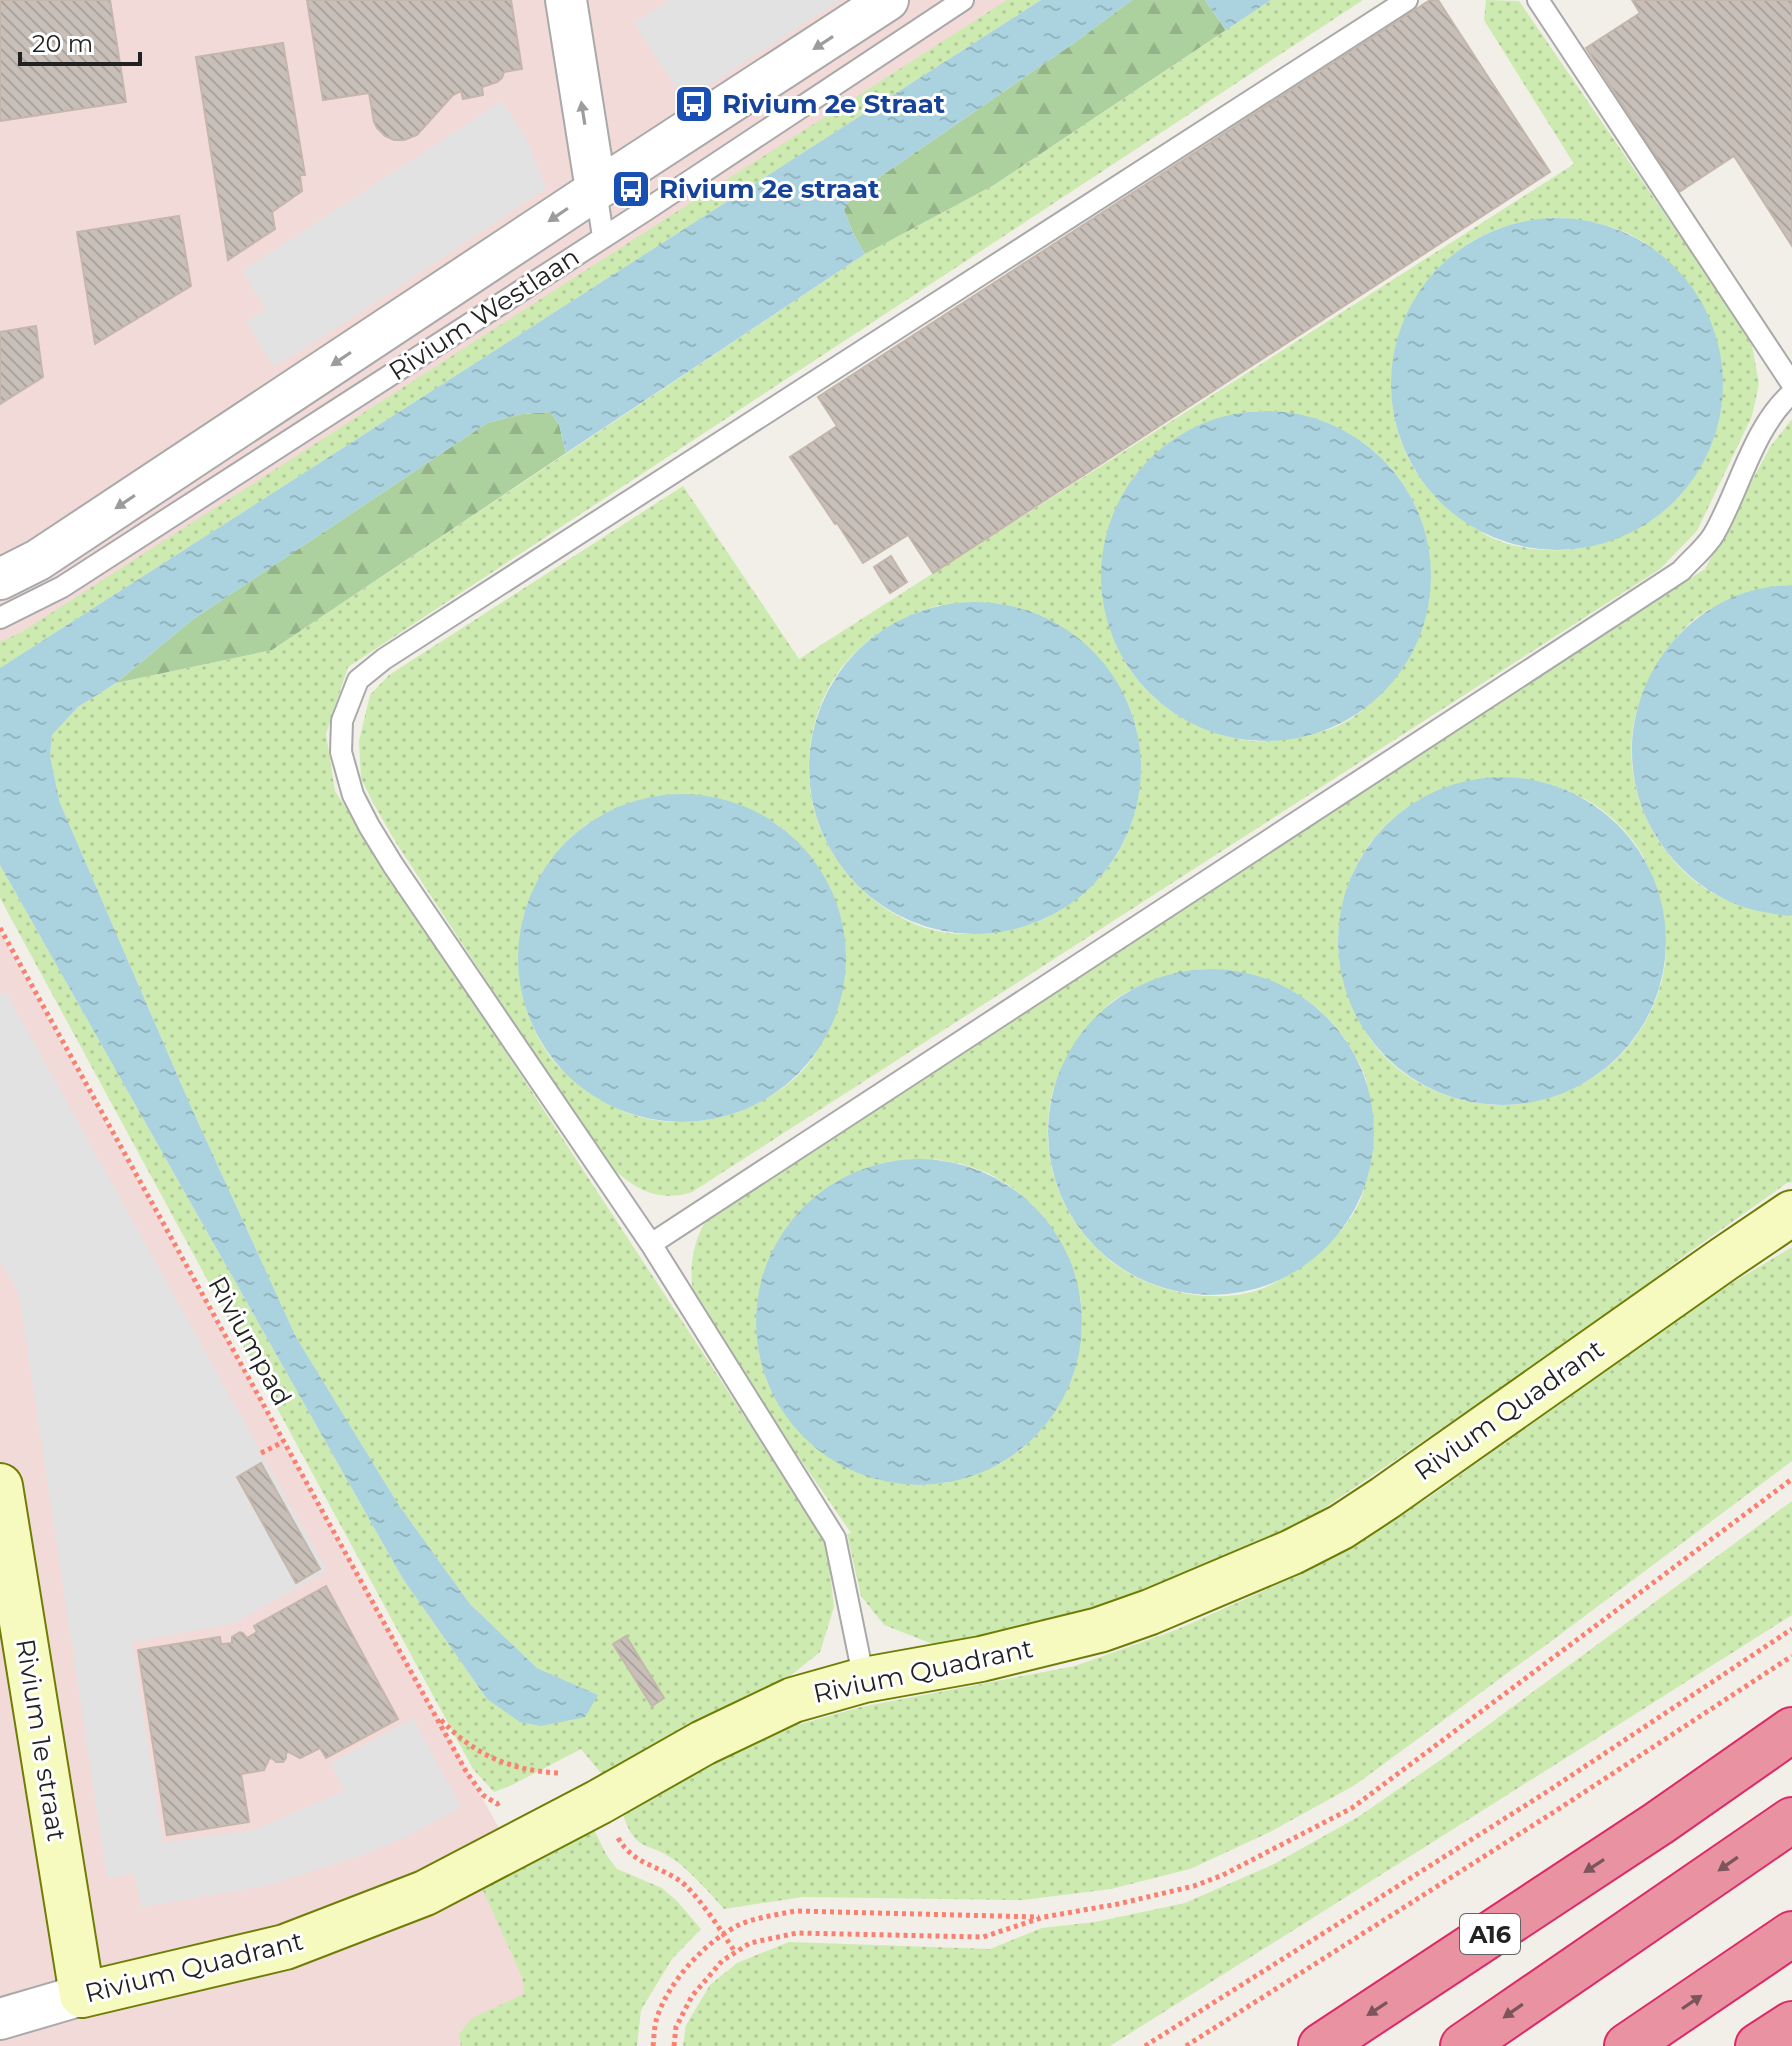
<svg xmlns="http://www.w3.org/2000/svg" width="1792" height="2046" font-family="Montserrat,sans-serif">
<style>
.commercial{fill:#f2dad9}
.grass{fill:url(#grass-dots);fill-rule:evenodd}
.forest{fill:url(#forest-firs)}
.parking{fill:#e2e2e2}
.water{fill:url(#water-ripples)}
.building{fill:url(#building-back-hatch);stroke:#c4b6ab;stroke-width:2}
.lines{fill:none;stroke-linecap:round;stroke-linejoin:round}
.lane-casing{stroke:#a9a9a9;stroke-width:24}
.street-casing{stroke:#a9a9a9;stroke-width:44}
.secondary-casing{stroke:#707d05;stroke-width:48}
.highway-casing{stroke:#dc2a67;stroke-width:48}
.path{stroke:#fa8072;stroke-width:5;stroke-dasharray:4 4;stroke-linecap:butt}
.lane{stroke:#fff;stroke-width:20}
.street{stroke:#fff;stroke-width:40}
.secondary{stroke:#f7fabf;stroke-width:44}
.highway{stroke:#e892a2;stroke-width:44}
.oneway{fill:#9c9c9c}
.oneway2{fill:#7b545c}
.labels{text-anchor:middle;dominant-baseline:central;stroke-width:6;stroke-linejoin:round;paint-order:stroke}
.shield{fill:#fff;stroke:#646464;stroke-width:2}
.shield-label{font-size:24px;font-weight:bold;fill:#222}
.transit-label{font-size:26px;font-weight:bold;fill:#164399;stroke:#fff;text-anchor:start}
.street-label{font-size:26px;fill:#222;stroke:#fff}
</style>
<defs>
<pattern id="grass-dots" width="8" height="8" patternUnits="userSpaceOnUse" patternTransform="scale(2)"><rect width="8" height="8" fill="#cdebb0"/><path d="M2 2h.1M6 6h.1" fill="none" stroke="#b0c997" stroke-width="1.8" stroke-linecap="round"/></pattern>
<pattern id="forest-firs" width="22" height="20" patternUnits="userSpaceOnUse" patternTransform="scale(2)"><rect width="22" height="20" fill="#add19e"/><path d="M5 1l3.5 6h-7zM16 11l3.5 6h-7z" fill="#95b388"/></pattern>
<pattern id="water-ripples" width="26" height="14" patternUnits="userSpaceOnUse" patternTransform="scale(2)"><rect width="26" height="14" fill="#aad3df"/><path d="M2 4q2-2 4 0t4 0M15 11q2-2 4 0t4 0" fill="none" stroke="#92b5bf"/></pattern>
<pattern id="building-back-hatch" width="6" height="6" patternUnits="userSpaceOnUse" patternTransform="scale(2)"><rect width="6" height="6" fill="#c7bfb8"/><path d="M-1 5l2 2M0 0l6 6M5-1l2 2" fill="none" stroke="#aba49e"/></pattern>
</defs>
<rect width="100%" height="100%" fill="#f2efe9"/>
<!-- commercial -->
<path class="commercial" d="M 0,0 L 1011,0 L 0,657 Z
M 0,932 L 435,1713 L 620,2046 L 0,2046 Z"/>
<!-- grass -->
<path class="grass" d="M 1007,0 L 1041,0 L 0,668 L 0,642 L 20,633 Z
M 1271,0 L 1363,0 L 348,667 L 326,734 L 335,791 L 826,1541 L 834,1607 L 820,1652 L 785,1680 L 605,1778 L 581,1749 L 512,1785 L 494,1792 L 473,1769 L 0,898 L 0,865 L 403,1579 L 487,1699 L 598,1695 L 537,1668 L 470,1604 L 398,1504 L 296,1337 L 192,1109 L 60,803 L 50,756 L 52,735 L 78,707 L 116,683 L 272,650 L 865,254 L 994,185 Z
M 1486,0 L 1519,1 L 1751,340 L 1759,384 L 1752,416 L 1697,531 L 1660,569 L 692,1192 C 658,1203 635,1189 611,1167 L 510,1017 L 395,841 L 372,801 L 361,778 L 359,741 L 370,695 L 389,675 L 683,486 L 799,659 L 1574,164 L 1484,20 ZM 1555,218 C 1578,219 1599,222 1620,230 C 1712,268 1751,384 1699,468 C 1687,488 1674,504 1655,518 C 1646,525 1633,529 1622,533 C 1597,545 1576,552 1547,550 C 1526,549 1500,544 1483,533 C 1472,525 1462,514 1451,505 C 1440,495 1424,484 1416,472 C 1368,396 1394,290 1469,243 C 1496,226 1525,220 1555,218 ZM 1255,411 C 1282,411 1307,414 1332,425 C 1435,469 1462,601 1390,683 C 1373,703 1353,721 1328,730 C 1316,733 1304,734 1292,737 C 1284,738 1276,741 1268,741 C 1242,743 1215,734 1193,723 C 1186,719 1178,716 1171,711 C 1101,663 1082,562 1126,490 C 1140,468 1158,448 1181,435 C 1204,421 1229,415 1255,411 ZM 940,605 L 1111,673 C 1118,685 1126,697 1131,711 C 1150,765 1140,833 1101,876 C 1096,882 1089,887 1083,892 C 1068,906 1051,917 1032,924 C 1021,927 1008,928 996,929 C 986,931 976,934 966,934 C 914,935 862,900 835,857 C 811,820 803,774 813,730 C 828,663 877,623 940,605 ZM 647,798 C 675,803 703,807 731,812 C 742,813 757,813 766,818 C 809,838 850,914 845,960 C 843,976 832,1001 827,1018 C 824,1029 821,1042 816,1052 C 801,1081 760,1106 729,1115 C 695,1125 656,1125 623,1111 C 612,1106 602,1097 593,1091 C 581,1083 568,1076 558,1066 C 532,1037 519,999 520,960 C 520,951 519,940 521,930 C 528,884 561,837 602,815 C 616,807 632,803 647,798 Z
M 1792,419 L 1792,585 C 1773,586 1757,591 1739,598 C 1730,602 1719,605 1710,609 C 1690,619 1675,638 1663,656 C 1624,711 1621,776 1655,835 C 1671,862 1697,888 1727,900 C 1748,909 1770,913 1792,915 L 1792,1182 L 1787,1183 L 1688,1253 L 1583,1333 L 1305,1521 L 1188,1577 L 1059,1623 L 943,1648 L 884,1625 L 861,1596 L 847,1534 L 851,1533 L 712,1331 C 707,1320 699,1309 695,1297 C 687,1274 693,1238 708,1218 C 712,1214 718,1210 722,1206 L 1705,569 L 1770,447 ZM 1498,777 C 1532,778 1566,786 1595,805 C 1617,820 1640,844 1649,869 C 1653,878 1655,889 1657,898 C 1660,908 1664,918 1665,928 C 1673,987 1639,1052 1587,1081 C 1579,1086 1568,1089 1559,1092 C 1542,1098 1526,1105 1507,1105 C 1454,1107 1395,1080 1367,1034 C 1359,1021 1355,1003 1350,989 C 1347,978 1340,966 1339,954 C 1336,937 1340,918 1344,900 C 1362,825 1424,784 1498,777 ZM 1200,969 C 1262,969 1320,994 1352,1050 C 1357,1060 1365,1072 1367,1083 C 1369,1097 1366,1123 1365,1138 C 1365,1153 1367,1178 1363,1192 C 1354,1222 1330,1244 1306,1261 C 1297,1268 1287,1276 1276,1282 C 1227,1310 1147,1294 1106,1257 C 1064,1221 1042,1167 1049,1111 C 1050,1102 1052,1091 1056,1082 C 1062,1070 1071,1058 1078,1046 C 1091,1026 1100,1009 1120,996 C 1144,981 1173,976 1200,969 ZM 934,1159 L 962,1164 L 988,1173 L 1012,1187 L 1033,1205 L 1075,1275 L 1081,1302 L 1082,1330 L 1040,1431 L 1021,1450 L 998,1465 L 945,1483 L 918,1485 L 890,1482 L 816,1448 L 796,1428 L 780,1406 L 767,1381 L 759,1354 Z
M 1792,1247 L 1792,1461 L 1550,1642 L 1355,1785 L 1270,1832 L 1190,1869 L 1111,1889 L 1023,1900 L 802,1897 L 724,1909 C 709,1892 693,1874 675,1860 C 646,1840 636,1854 622,1812 L 716,1761 L 783,1729 L 861,1707 L 1075,1666 L 1176,1630 L 1312,1569 L 1428,1498 L 1712,1295 Z
M 1792,1501 L 1792,1615 L 1110,2046 L 683,2046 L 686,2025 L 710,1985 L 737,1963 L 789,1942 L 990,1949 L 1042,1928 L 1095,1922 L 1185,1903 L 1274,1864 L 1358,1817 L 1442,1759 Z
M 593,1828 L 607,1856 L 617,1869 L 662,1888 L 677,1901 L 701,1929 L 672,1959 L 641,2010 L 637,2046 L 461,2046 L 459,2034 L 472,2018 L 524,1994 L 522,1977 L 481,1886 Z"/>
<!-- forest -->
<path class="forest" d="M 1132,0 L 1205,0 L 1226,30 L 994,185 L 865,254 L 853,233 L 844,210 L 852,196 L 1077,41 Z
M 550,412 L 559,424 L 566,453 L 272,650 L 116,683 L 192,620 L 487,423 L 522,414 Z"/>
<!-- parking -->
<path class="parking" d="M 670,0 L 840,0 L 685,101 L 634,23 Z
M 502,101 L 528,142 L 546,189 L 360,313 L 274,367 L 246,322 L 265,309 L 242,271 Z
M 6,992 L 327,1571 L 234,1623 L 132,1642 L 163,1843 L 254,1830 L 344,1791 L 331,1763 L 413,1718 L 461,1807 L 406,1837 L 365,1854 L 270,1885 L 141,1907 L 134,1873 L 107,1878 L 19,1294 L 0,1260 L 0,995 Z"/>
<!-- water -->
<path class="water" d="M 1041,0 L 1132,0 L 1077,41 L 852,196 L 844,210 L 853,233 L 865,254 L 566,453 L 559,424 L 550,412 L 522,414 L 487,423 L 192,620 L 116,683 L 78,707 L 52,735 L 50,756 L 60,803 L 192,1109 L 296,1337 L 398,1504 L 470,1604 L 537,1668 L 598,1695 L 585,1717 L 541,1726 L 520,1722 L 487,1699 L 403,1579 L 0,865 L 0,668 Z
M 1205,0 L 1271,0 L 1226,30 Z
M1391 384a166 166 0 1 1 332 0a166 166 0 1 1-332 0Z
M1101 576a165 165 0 1 1 330 0a165 165 0 1 1-330 0Z
M 1792,585 L 1792,915 L 1789,916 C 1775,914 1761,912 1747,908 C 1714,898 1685,876 1664,848 C 1602,765 1634,645 1727,600 C 1748,590 1770,586 1792,585 Z
M809 768a166 166 0 1 1 332 0a166 166 0 1 1-332 0Z
M1338 941a164 164 0 1 1 328 0a164 164 0 1 1-328 0Z
M518 958a164 164 0 1 1 328 0a164 164 0 1 1-328 0Z
M1048 1132a163 163 0 1 1 326 0a163 163 0 1 1-326 0Z
M756 1322a163 163 0 1 1 326 0a163 163 0 1 1-326 0Z"/>
<!-- building -->
<path class="building" d="M 0,0 L 110,0 L 126,102 L 0,121 Z
M 307,0 L 511,0 L 522,69 L 504,72 L 502,78 L 497,82 L 482,87 L 483,95 L 463,99 L 461,91 L 453,95 L 417,135 L 404,140 L 394,140 L 385,136 L 377,128 L 374,122 L 369,93 L 323,100 Z
M 1430,0 L 1438,0 L 1550,172 L 933,573 L 908,535 L 863,563 L 837,523 L 835,524 L 790,457 L 837,426 L 818,397 Z
M 1632,0 L 1792,0 L 1792,246 L 1734,156 L 1679,192 L 1586,48 L 1640,13 Z
M 283,43 L 305,175 L 300,175 L 302,191 L 272,212 L 275,229 L 228,260 L 196,57 Z
M 179,216 L 191,286 L 95,344 L 77,232 Z
M 36,326 L 43,377 L 0,404 L 0,332 Z
M 891,556 L 907,582 L 890,593 L 874,567 Z
M 261,1463 L 320,1569 L 296,1583 L 237,1477 Z
M 326,1586 L 398,1719 L 326,1758 L 320,1748 L 300,1758 L 289,1752 L 286,1753 L 286,1758 L 283,1762 L 276,1762 L 272,1758 L 269,1759 L 264,1770 L 241,1774 L 249,1822 L 167,1835 L 138,1650 L 220,1637 L 221,1644 L 232,1643 L 232,1637 L 240,1632 L 243,1633 L 247,1638 L 257,1632 L 254,1626 Z
M 626,1636 L 664,1698 L 652,1706 L 613,1644 Z"/>
<g class="lines">
<!-- lane casing -->
<g class="lane-casing">
<path id="lane" d="M 1538,0 L 1792,384
M 596,190 L 603,237
M 0,618 L 62,587 L 643,212 L 963,0
M 651,1244 L 1681,571 C 1691,559 1706,548 1714,534 C 1739,491 1753,427 1792,393
M 864,1680 L 835,1538 L 651,1244 L 393,865 L 369,826 L 353,795 L 341,752 L 342,721 L 358,680 L 384,659 L 1407,0"/>
</g>
<!-- street casing -->
<g class="street-casing">
<path id="street" d="M 566,0 L 596,190
M 0,579 L 38,560 L 596,190 L 888,0
M 0,2019 L 82,1995"/>
</g>
<!-- secondary casing -->
<g class="secondary-casing">
<path id="secondary" d="M 0,1486 L 82,1995 L 285,1947 L 425,1893 L 599,1802 L 703,1743 L 793,1700 L 864,1680 L 981,1659 L 1099,1630 L 1150,1612 L 1292,1552 L 1341,1527 L 1385,1498 L 1724,1259 L 1792,1213"/>
</g>
<!-- highway casing -->
<g class="highway-casing">
<path id="highway" d="M 1321,2046 L 1659,1823 L 1792,1730
M 1463,2046 L 1792,1820
M 1627,2046 L 1792,1934
M 1758,2046 L 1792,2024"/>
</g>
<!-- path -->
<path class="path" d="M 0,928 L 467,1773 L 483,1795 L 497,1804 L 503,1801
M 261,1453 L 283,1442
M 441,1720 C 475,1755 509,1770 558,1773
M 618,1838 C 635,1867 662,1865 685,1885 C 702,1901 722,1932 735,1952
M 653,2046 C 654,2038 654,2029 656,2021 C 666,1984 706,1940 741,1924 C 758,1917 777,1915 795,1911 L 1039,1917
M 674,2046 L 676,2027 L 692,1996 L 722,1961 L 750,1943 L 797,1933 L 983,1937 L 1044,1917 L 1118,1904 L 1194,1886 L 1223,1875 L 1352,1808 L 1792,1479
M 1145,2046 L 1545,1793 L 1792,1629
M 1186,2046 L 1557,1810 L 1792,1656"/>
<!-- lane -->
<use href="#lane" class="lane"/>
<!-- street -->
<use href="#street" class="street"/>
<!-- secondary -->
<use href="#secondary" class="secondary"/>
<!-- highway -->
<use href="#highway" class="highway"/>
</g>
<!-- one-way arrows -->
<defs><path id="oneway-solid" d="M-6-.8H1V-3.2L6.5 0L1 3.2V.8H-6Z" transform="scale(2)"/></defs>
<g class="oneway">
<use href="#oneway-solid" transform="translate(823 43) rotate(147)"/>
<use href="#oneway-solid" transform="translate(583 113) rotate(-99)"/>
<use href="#oneway-solid" transform="translate(558 215) rotate(146)"/>
<use href="#oneway-solid" transform="translate(341 359) rotate(146)"/>
<use href="#oneway-solid" transform="translate(125 502) rotate(146)"/>
</g>
<g class="oneway2">
<use href="#oneway-solid" transform="translate(1728 1864) rotate(145)"/>
<use href="#oneway-solid" transform="translate(1594 1866) rotate(147)"/>
<use href="#oneway-solid" transform="translate(1692 2002) rotate(-34)"/>
<use href="#oneway-solid" transform="translate(1377 2009) rotate(147)"/>
<use href="#oneway-solid" transform="translate(1513 2011) rotate(145)"/>
</g>
<!-- icons -->
<defs>
<g id="bus-square" transform="scale(2)"><rect x="-9" y="-9" width="18" height="18" rx="4" fill="#1a4fb4" stroke="#fff"/><path d="M-5-6H5V4H4V6H2V4H-2V6H-4V4H-5ZM-3.5-4V0h7V-4ZM-3.5 1.2v1.5H-2V1.2ZM2 1.2v1.5H3.5V1.2Z" fill="#fff"/></g>
</defs>
<g fill-rule="evenodd">
<use href="#bus-square" x="694" y="104"/>
<use href="#bus-square" x="631" y="189"/>
</g>
<g class="labels">
<!-- shield labels -->
<rect class="shield" x="1460" y="1914" width="60" height="40" rx="6"/>
<g class="shield-label">
<text x="1490" y="1934">A16</text>
</g>
<!-- transit labels -->
<g class="transit-label">
<text x="722" y="104">Rivium 2e Straat</text>
<text x="659" y="189">Rivium 2e straat</text>
</g>
<!-- street labels -->
<g class="street-label">
<text transform="translate(484 314) rotate(-33)">Rivium Westlaan</text>
<text transform="translate(250 1341) rotate(61)">Riviumpad</text>
<text transform="translate(1509 1410) rotate(-35)">Rivium Quadrant</text>
<text transform="translate(923 1671) rotate(-12)">Rivium Quadrant</text>
<text transform="translate(41 1740) rotate(81)">Rivium 1e straat</text>
<text transform="translate(194 1967) rotate(-14)">Rivium Quadrant</text>
</g>
</g>
<!-- scale -->
<path d="M20 52v12h120v-12" fill="none" stroke="#222222" stroke-width="4"/>
<text x="32" y="52" font-size="24" fill="#222222" stroke="#ffffff" stroke-width="6" paint-order="stroke">20 m</text>
</svg>
